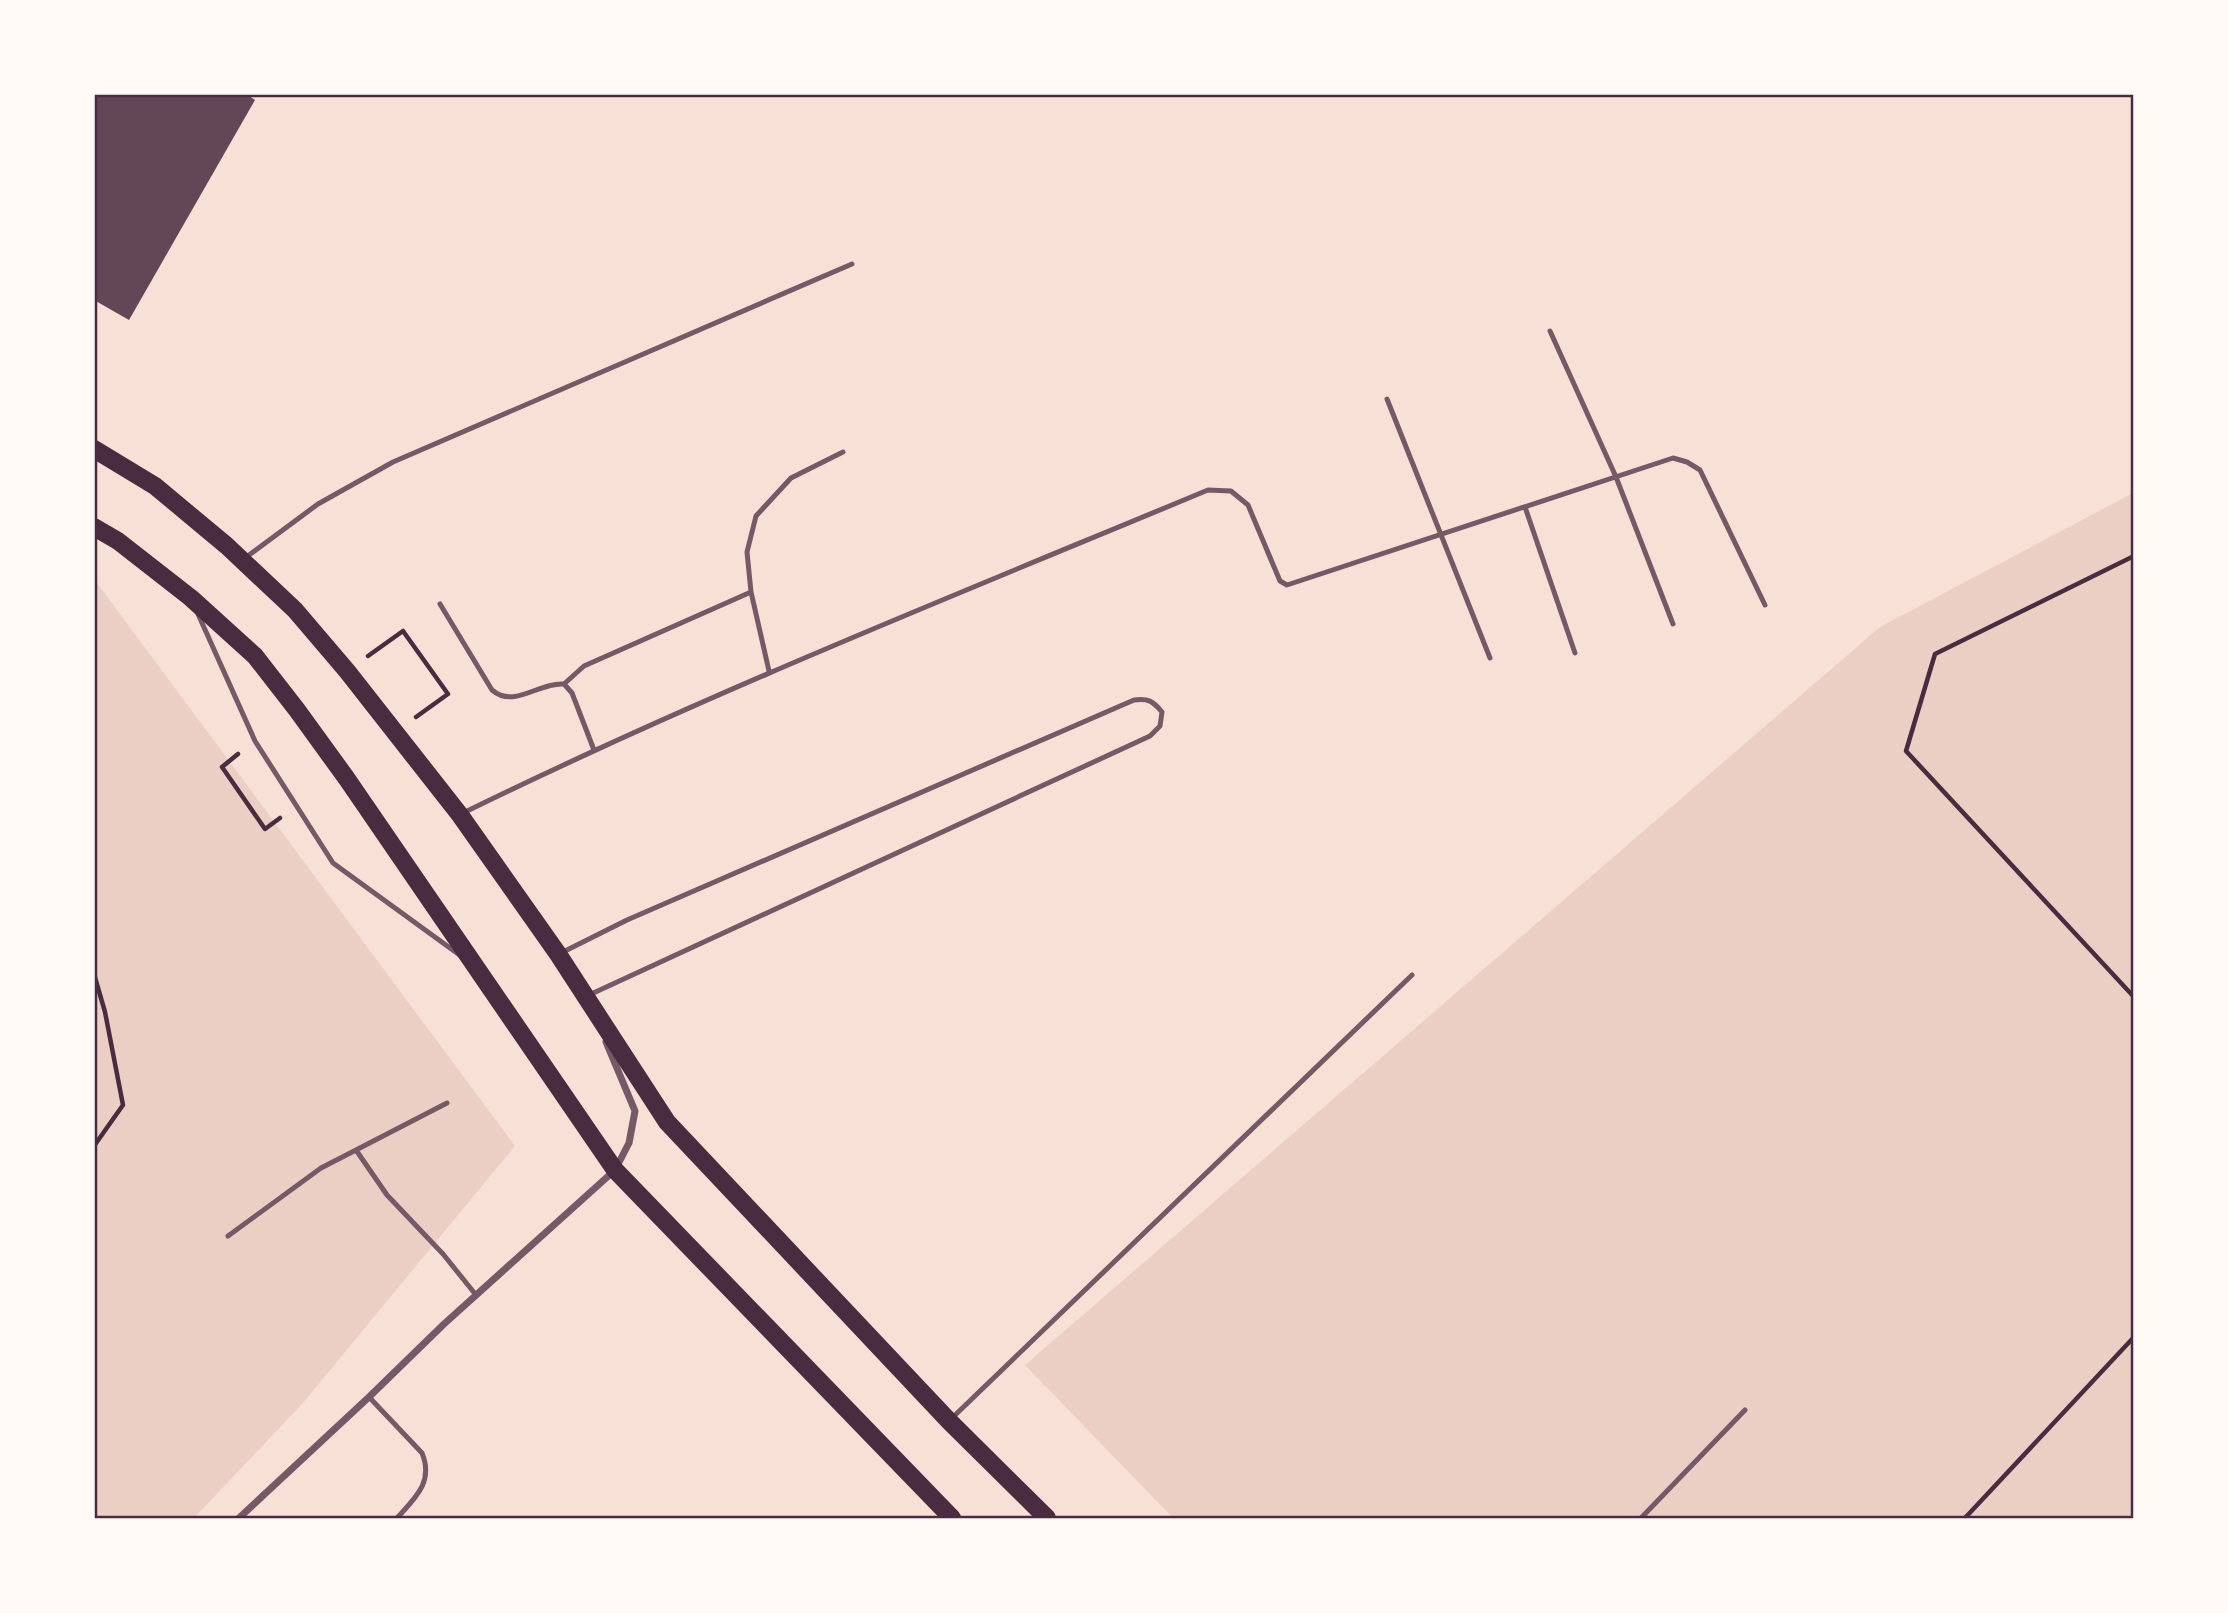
<svg xmlns="http://www.w3.org/2000/svg" width="2228" height="1613" font-family="Signika,sans-serif">
<style>
.green{fill:#ebcfc5}
.building{fill:#644757}
.lines{fill:none;stroke-linecap:round;stroke-linejoin:round}
.path{stroke:#4a2c40;stroke-width:4.5}
.service{stroke:#755966;stroke-width:5}
.minor{stroke:#755966;stroke-width:7}
.primary{stroke:#4a2c40;stroke-width:18}
.neatline{fill:none;stroke:#4a2c40;stroke-width:2.5}
</style>
<rect width="100%" height="100%" fill="#f7e1d7"/>
<!-- green -->
<path class="green" d="M 2133,493 L 2133,1518 L 1173,1518 L 1025,1365 L 1880,627 Z
M 94,579 L 515,1146 L 303,1403 L 194,1518 L 95,1518 Z"/>
<!-- building -->
<path class="building" d="M 94,94 L 246,94 L 255,100 L 129,320 L 94,300 Z"/>
<g class="lines">
<!-- path -->
<path class="path" d="M 2134,556 L 1935,654 L 1906,751 L 2134,997
M 368,656 L 403,631 L 448,694 L 416,717
M 238,754 L 222,767 L 265,829 L 280,818
M 94,974 L 105,1012 L 123,1105 L 94,1146
M 1965,1518 L 2134,1337"/>
<!-- service -->
<path class="service" d="M 1550,331 L 1616,477 L 1673,624
M 1387,399 L 1490,658
M 1525,507 L 1575,653
M 245,558 L 318,504 L 393,462 L 852,264
M 440,604 L 492,690 C 514,709 539,682 564,684 L 572,693 L 594,750
M 198,614 L 255,741 L 333,863 L 461,956
M 769,671 L 751,592 L 747,552 L 756,516 L 791,478 L 843,452
M 564,684 L 584,666 L 751,592
M 463,813 C 706,694 958,594 1208,490 L 1231,491 L 1248,505 L 1280,581 L 1287,585 L 1673,458 L 1687,462 L 1700,470 L 1765,605
M 561,953 L 627,920 L 1134,700 C 1148,698 1153,701 1162,712 L 1160,726 L 1150,736 L 589,995
M 356,1150 L 447,1103
M 228,1236 L 321,1168 L 356,1150 L 387,1195 L 443,1254 L 476,1295
M 369,1397 L 422,1453 C 434,1482 415,1498 397,1518
M 951,1419 L 1412,975
M 1641,1518 L 1745,1410"/>
<!-- minor -->
<path class="minor" d="M 239,1518 L 369,1397 L 444,1324 L 615,1170 L 629,1143 L 635,1111 L 606,1042"/>
<!-- primary -->
<path class="primary" d="M 94,449 L 155,486 L 227,546 L 295,610 L 347,671 L 460,815 L 558,954 L 667,1122 L 949,1421 L 1047,1518
M 94,527 L 118,541 L 191,598 L 255,656 L 297,710 L 347,779 L 615,1170 L 952,1518"/>
</g>
<!-- border -->
<rect width="2228" height="1613" fill="none" stroke="#fffaf5" stroke-width="192"/>
<rect x="96" y="96" width="2036" height="1421" class="neatline"/>
</svg>
